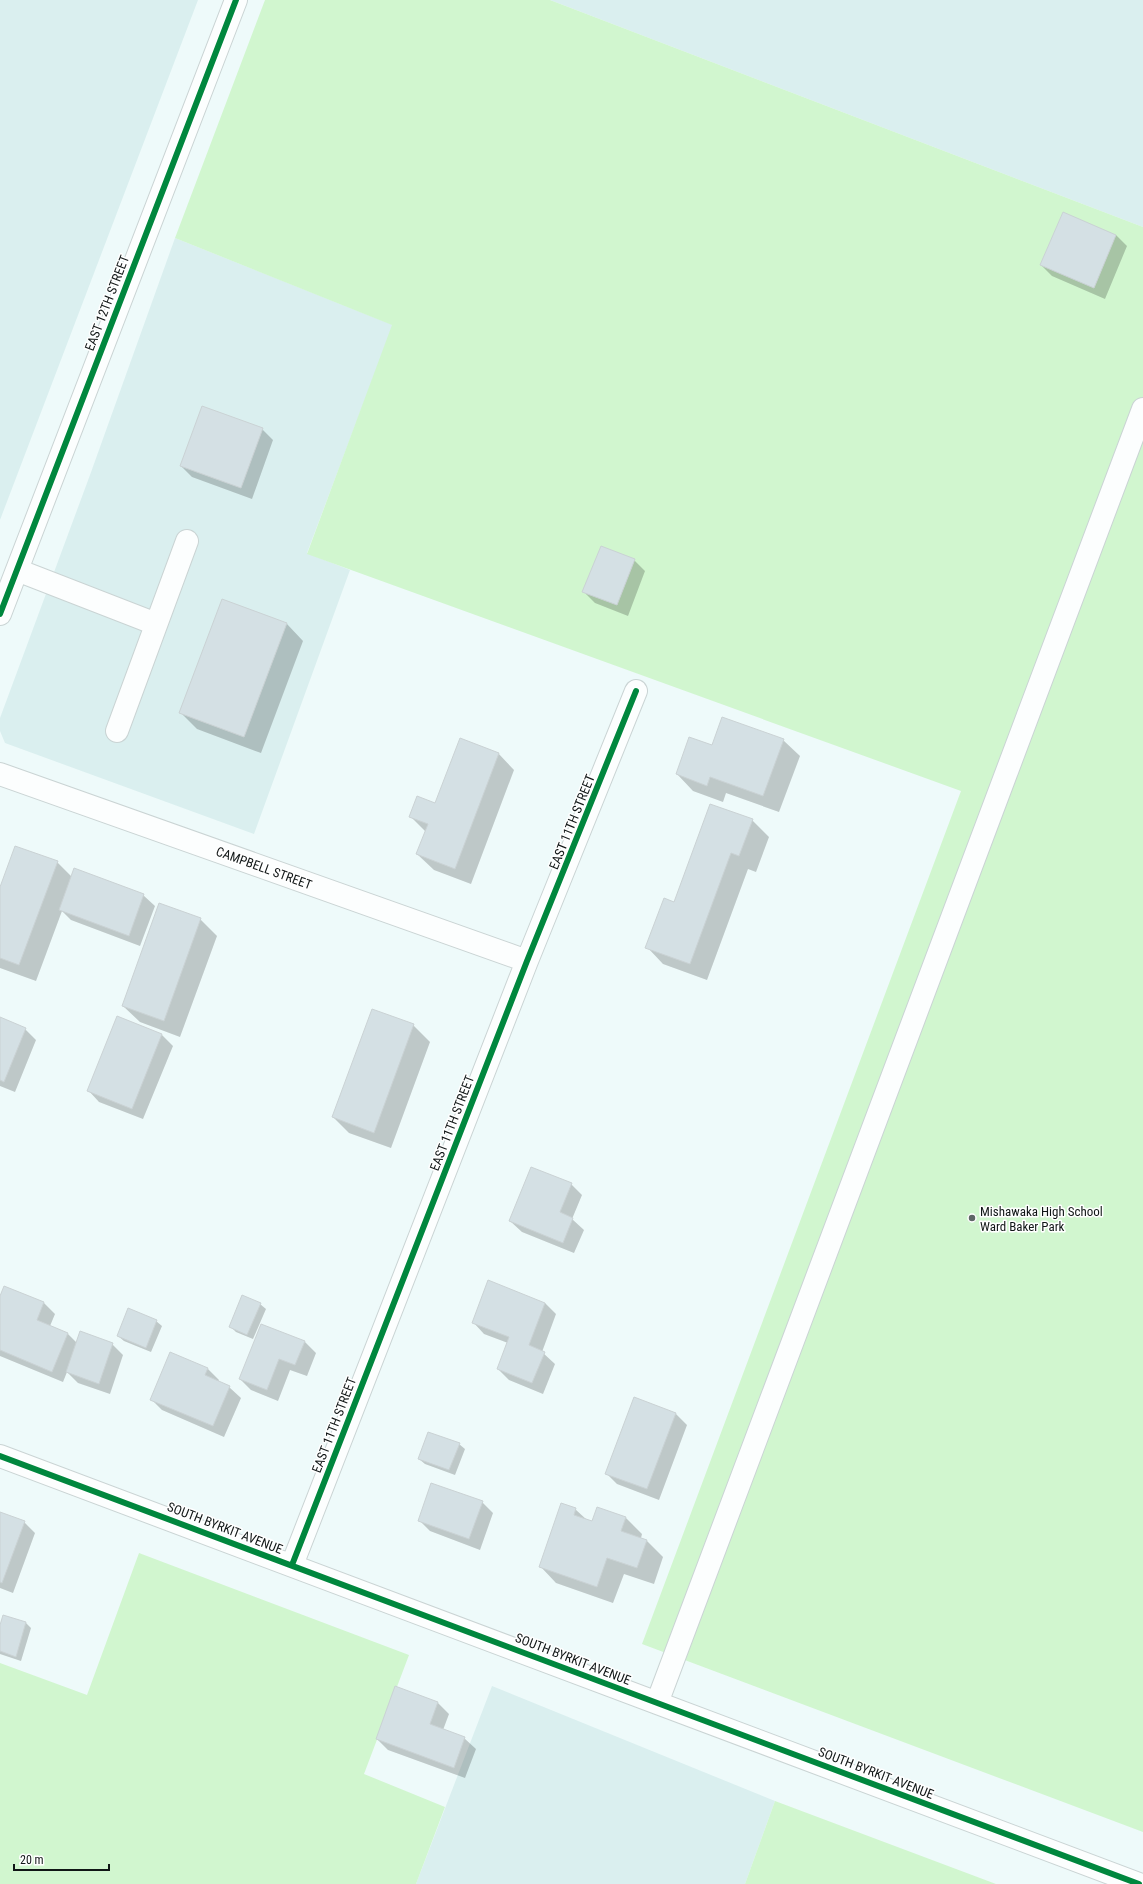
<svg xmlns="http://www.w3.org/2000/svg" width="1143" height="1884" font-family="'Roboto Condensed',sans-serif">
<style>
.built{fill:#daefef}
.green{fill:#d1f6cf}
.shadow{fill:#0003}
.building{fill:#d4e0e4;stroke:#cad2d4}
.lines{fill:none;stroke-linecap:round;stroke-linejoin:round}
.minor-casing{stroke:#cad4d4;stroke-width:24}
.minor{stroke:#fcfefe;stroke-width:22}
.cycleway-casing{stroke:#fff;stroke-width:8}
.cycleway{stroke:#00873e;stroke-width:6}
.poi-dot{fill:#5e6666;stroke:#fff;stroke-width:1.5}
.labels{text-anchor:middle;dominant-baseline:central;stroke-width:3;stroke-linejoin:round;paint-order:stroke}
.street-label{font-size:13px;fill:#101616;stroke:#fff}
.poi-label{font-size:13px;fill:#101616;stroke:#fff;text-anchor:start}
</style>
<rect width="100%" height="100%" fill="#eefafa"/>
<!-- built -->
<path class="built" d="M 0,0 L 198,0 L 0,520 Z
M 550,0 L 1143,0 L 1143,227 Z
M 175,238 L 393,325 L 307,553 L 350,570 L 254,834 L 5,743 L 0,731 L 0,718 L 90,475 Z
M 492,1686 L 775,1801 L 745,1884 L 416,1884 Z"/>
<!-- green -->
<path class="green" d="M 265,0 L 550,0 L 1143,227 L 1143,1832 L 642,1644 L 961,791 L 307,554 L 392,325 L 175,238 Z
M 139,1553 L 409,1655 L 364,1774 L 445,1807 L 416,1884 L 0,1884 L 0,1663 L 87,1695 Z
M 775,1801 L 996,1884 L 745,1884 Z"/>
<!-- shadow -->
<path class="shadow" d="M 1116,235 L 1127,246 L 1105,299 L 1052,276 L 1041,265 Z
M 262,429 L 273,440 L 252,499 L 192,477 L 181,466 Z
M 634,560 L 645,571 L 628,616 L 595,603 L 583,591 Z
M 223,600 L 287,624 L 303,641 L 261,753 L 197,729 L 180,712 Z
M 783,740 L 800,756 L 779,812 L 726,793 L 723,802 L 693,791 L 677,774 Z
M 498,753 L 514,770 L 471,884 L 434,870 L 417,854 L 426,832 L 410,816 L 436,804 Z
M 752,820 L 769,837 L 756,872 L 748,869 L 707,980 L 663,964 L 647,947 L 675,903 Z
M 57,862 L 72,877 L 143,895 L 155,906 L 140,946 L 71,920 L 62,911 L 36,981 L 0,968 L 0,890 Z
M 200,919 L 217,936 L 180,1037 L 140,1022 L 123,1006 Z
M 118,1017 L 162,1035 L 173,1046 L 143,1119 L 99,1102 L 88,1090 Z
M 0,1018 L 25,1029 L 36,1040 L 15,1092 L 0,1086 Z
M 413,1025 L 430,1042 L 391,1148 L 349,1133 L 333,1117 Z
M 571,1184 L 582,1195 L 572,1219 L 584,1230 L 574,1253 L 522,1232 L 510,1221 Z
M 5,1287 L 44,1303 L 55,1314 L 50,1326 L 68,1334 L 77,1343 L 112,1344 L 123,1355 L 110,1394 L 78,1383 L 67,1372 L 63,1382 L 0,1356 L 0,1299 Z
M 545,1303 L 556,1314 L 542,1352 L 555,1364 L 543,1394 L 509,1380 L 498,1369 L 508,1343 L 484,1334 L 473,1322 Z
M 260,1304 L 266,1309 L 253,1339 L 236,1332 L 230,1326 Z
M 156,1321 L 162,1326 L 151,1352 L 124,1341 L 118,1336 Z
M 261,1325 L 305,1342 L 316,1353 L 307,1376 L 290,1370 L 278,1401 L 251,1390 L 240,1379 Z
M 208,1369 L 219,1380 L 218,1382 L 229,1387 L 241,1398 L 224,1437 L 162,1410 L 151,1399 Z
M 676,1414 L 687,1425 L 659,1500 L 617,1484 L 606,1473 Z
M 459,1444 L 465,1449 L 455,1475 L 425,1464 L 419,1459 Z
M 482,1502 L 493,1513 L 480,1550 L 430,1531 L 419,1520 Z
M 575,1509 L 587,1520 L 593,1522 L 626,1518 L 642,1534 L 641,1538 L 647,1541 L 663,1557 L 654,1584 L 624,1574 L 613,1603 L 556,1583 L 540,1566 Z
M 0,1513 L 24,1522 L 35,1533 L 13,1593 L 0,1588 Z
M 4,1616 L 26,1623 L 31,1628 L 21,1661 L 0,1654 L 0,1629 Z
M 395,1687 L 438,1703 L 449,1714 L 443,1730 L 464,1738 L 476,1749 L 465,1778 L 388,1750 L 377,1739 Z"/>
<!-- building -->
<path class="building" d="M 1063,212 L 1116,235 L 1094,288 L 1040,265 Z
M 202,406 L 263,428 L 241,488 L 180,466 Z
M 601,546 L 635,559 L 617,605 L 582,592 Z
M 222,599 L 287,623 L 244,737 L 179,713 Z
M 722,717 L 784,739 L 763,796 L 710,777 L 707,786 L 676,774 L 689,737 L 712,745 Z
M 460,738 L 499,753 L 455,869 L 416,854 L 428,824 L 409,817 L 417,796 L 435,803 Z
M 710,804 L 753,819 L 739,856 L 731,853 L 690,964 L 645,948 L 664,898 L 674,902 Z
M 15,846 L 58,861 L 19,965 L 0,958 L 0,887 Z
M 74,868 L 144,894 L 129,936 L 59,910 Z
M 159,903 L 201,918 L 164,1021 L 122,1006 Z
M 372,1009 L 414,1024 L 374,1133 L 332,1117 Z
M 117,1016 L 162,1034 L 132,1109 L 87,1091 Z
M 0,1017 L 26,1028 L 4,1082 L 0,1080 Z
M 531,1167 L 572,1183 L 560,1212 L 573,1218 L 563,1243 L 509,1221 Z
M 488,1280 L 545,1303 L 529,1345 L 545,1352 L 532,1383 L 497,1369 L 509,1337 L 472,1323 Z
M 4,1286 L 44,1302 L 37,1320 L 68,1333 L 52,1372 L 0,1350 L 0,1296 Z
M 242,1295 L 261,1303 L 247,1335 L 229,1327 Z
M 128,1308 L 157,1320 L 146,1348 L 117,1336 Z
M 261,1324 L 305,1341 L 295,1365 L 279,1359 L 267,1390 L 239,1379 Z
M 80,1331 L 113,1343 L 99,1384 L 66,1372 Z
M 170,1352 L 208,1368 L 205,1375 L 230,1386 L 213,1426 L 150,1400 Z
M 634,1397 L 676,1413 L 647,1489 L 605,1474 Z
M 428,1432 L 460,1443 L 449,1470 L 418,1459 Z
M 431,1483 L 483,1501 L 469,1539 L 418,1521 Z
M 561,1503 L 576,1508 L 574,1515 L 592,1521 L 597,1507 L 626,1517 L 621,1531 L 647,1540 L 637,1568 L 607,1558 L 597,1587 L 539,1567 Z
M 0,1512 L 25,1521 L 2,1583 L 0,1582 Z
M 3,1615 L 26,1622 L 16,1657 L 0,1651 L 0,1625 Z
M 395,1686 L 438,1702 L 430,1724 L 465,1737 L 454,1768 L 376,1739 Z"/>
<g class="lines">
<!-- minor casing -->
<g class="minor-casing">
<path id="minor" d="M 17,570 L 156,624
M 0,614 L 236,0
M 117,731 L 187,541
M 0,774 L 527,961
M 0,1456 L 1139,1884
M 292,1565 L 527,961 L 636,691
M 657,1703 L 1143,409"/>
</g>
<!-- minor -->
<use href="#minor" class="minor"/>
<!-- cycleway casing -->
<g class="cycleway-casing">
<path id="cycleway" d="M 0,614 L 236,0
M 0,1456 L 1139,1884
M 292,1565 L 527,961 L 636,691"/>
</g>
<!-- cycleway -->
<use href="#cycleway" class="cycleway"/>
</g>
<!-- markers -->
<circle class="poi-dot" cx="972" cy="1218" r="4"/>
<g class="labels">
<!-- street labels -->
<g class="street-label">
<text transform="translate(107 303) rotate(-69)">EAST 12TH STREET</text>
<text transform="translate(572 822) rotate(-68)">EAST 11TH STREET</text>
<text transform="translate(264 868) rotate(20)">CAMPBELL STREET</text>
<text transform="translate(452 1123) rotate(-69)">EAST 11TH STREET</text>
<text transform="translate(334 1425) rotate(-69)">EAST 11TH STREET</text>
<text transform="translate(225 1528) rotate(21)">SOUTH BYRKIT AVENUE</text>
<text transform="translate(573 1659) rotate(21)">SOUTH BYRKIT AVENUE</text>
<text transform="translate(876 1773) rotate(21)">SOUTH BYRKIT AVENUE</text>
</g>
<!-- poi labels -->
<g class="poi-label">
<text x="980" y="1211">Mishawaka High School<tspan x="980" dy="15">Ward Baker Park</tspan></text>
</g>
</g>
<!-- scale -->
<path d="M14 1864v6h95v-6" fill="none" stroke="#101616" stroke-width="2"/>
<text x="20" y="1864" font-size="12" fill="#101616" stroke="#ffffff" stroke-width="3" paint-order="stroke">20 m</text>
</svg>
